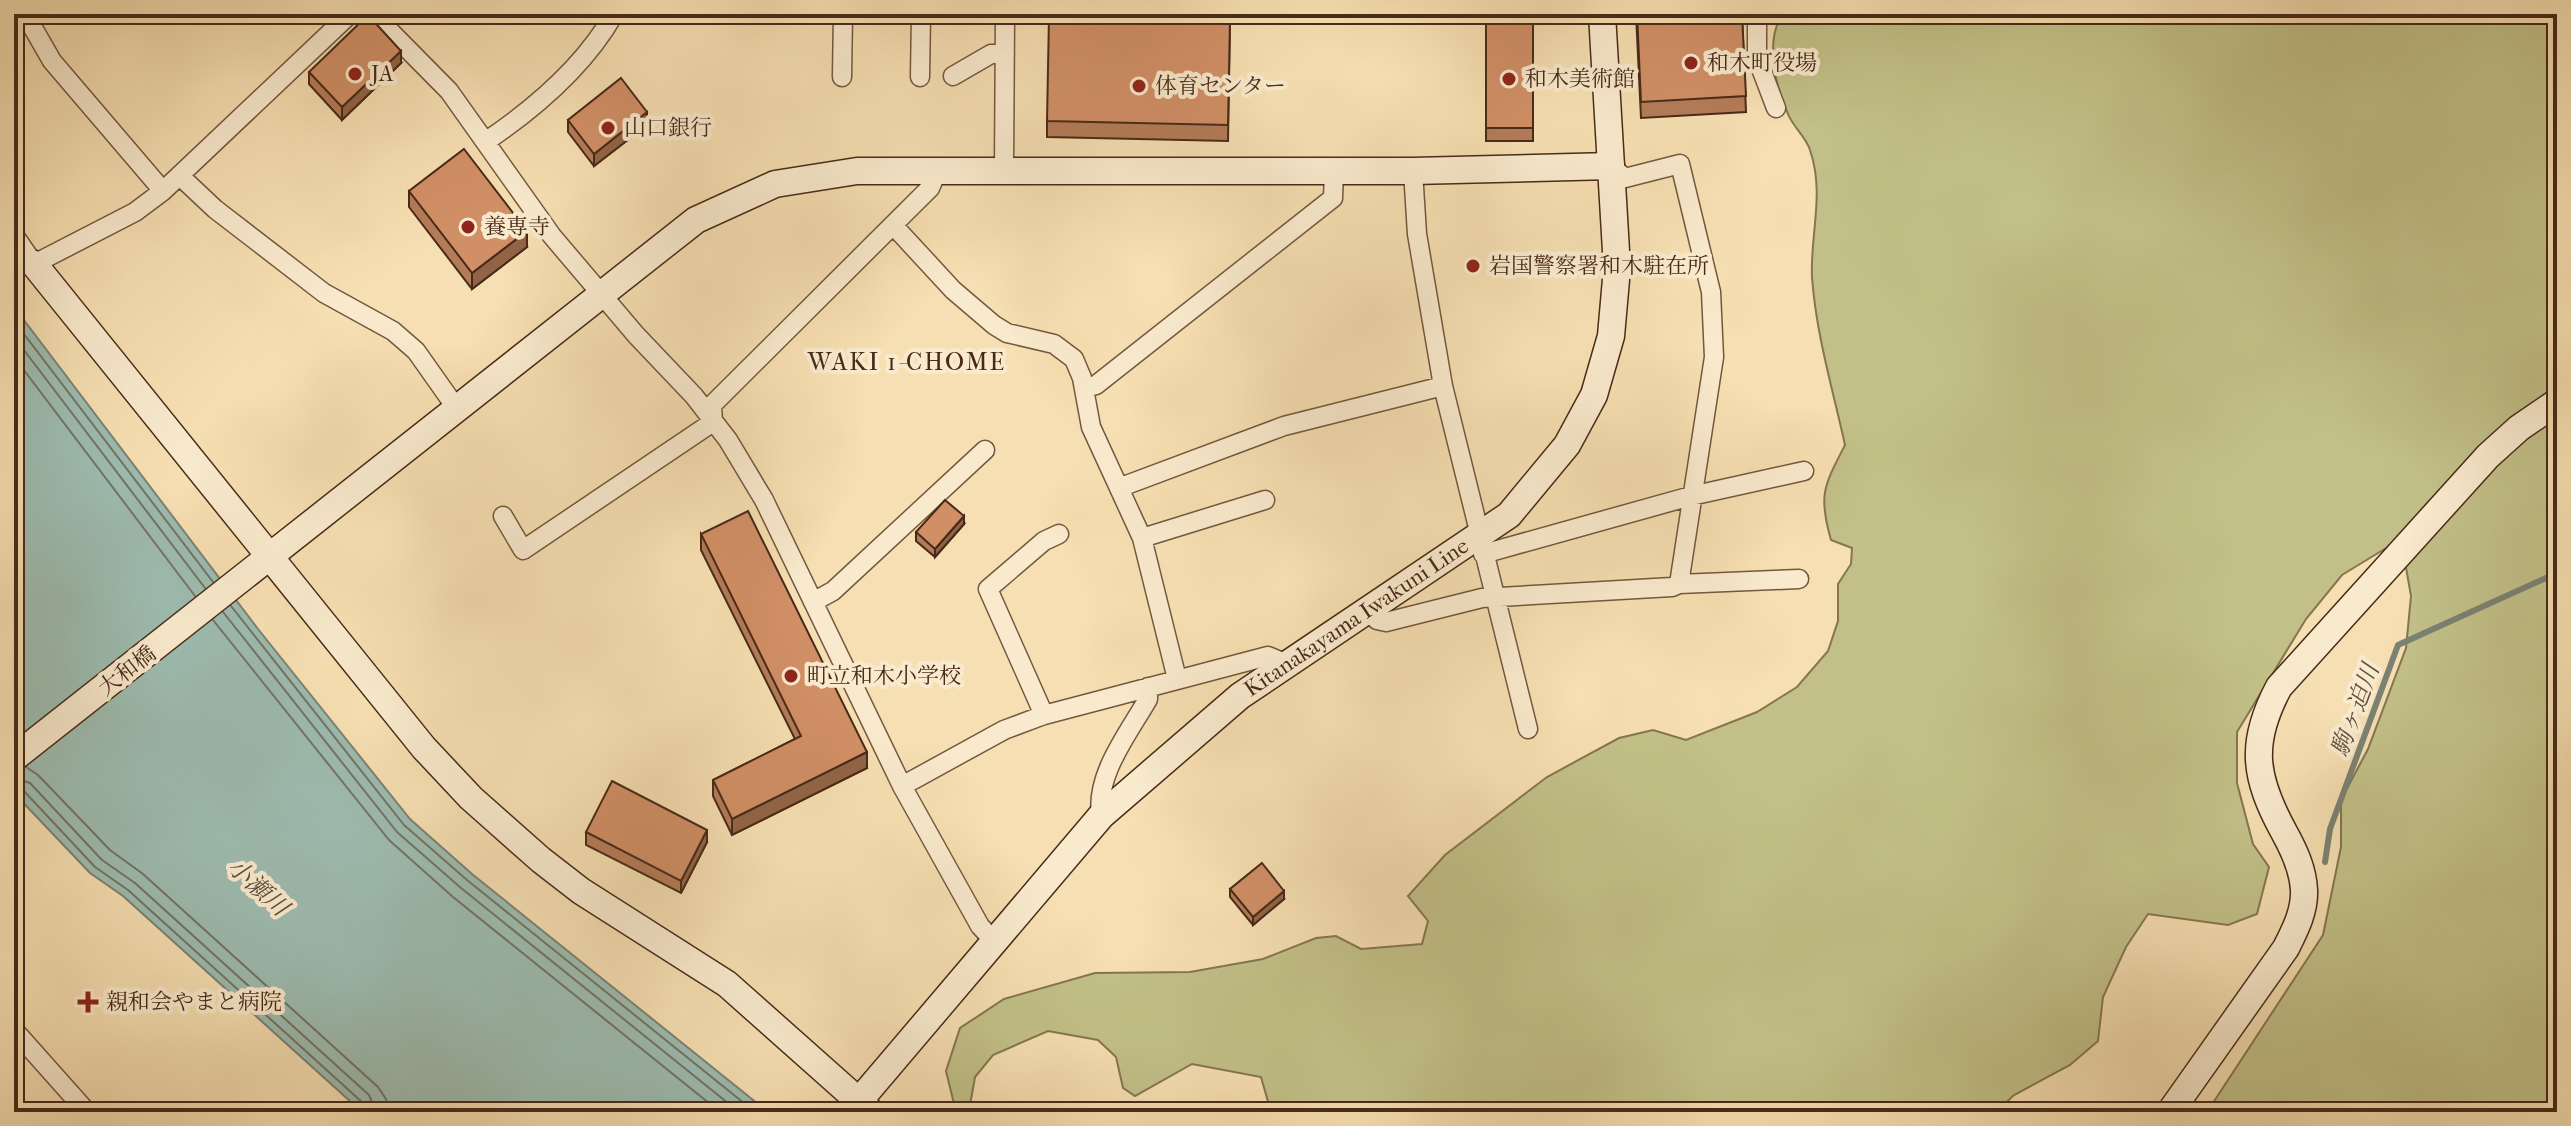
<svg xmlns="http://www.w3.org/2000/svg" width="2571" height="1126" font-family="'IM FELL French Canon','Noto Serif JP',serif">
<style>
.green{fill:#c2c088;stroke:#857550;stroke-width:2}
.water{fill:#9dbcb0;stroke:#7b8273;stroke-width:2}
.lines{fill:none;stroke-linecap:round;stroke-linejoin:round}
.shore{stroke:#727364;stroke-width:2}
.stream{stroke:#7b8273;stroke-width:6}
.street-casing{stroke:#74573e;stroke-width:21}
.secondary-casing{stroke:#482a18;stroke-width:29}
.street{stroke:#f9eacd;stroke-width:18}
.secondary{stroke:#f9eacd;stroke-width:26}
.wall{fill:#b47b58;stroke:#482a18;stroke-width:2}
.shaded-wall{fill:#926447;stroke:#482a18;stroke-width:2}
.building{fill:#d18f66;stroke:#482a18;stroke-width:2}
.poi-dot{fill:#8f2418;stroke:#f9eacd;stroke-width:3}
.labels{text-anchor:middle;dominant-baseline:central;stroke-width:8;stroke-linejoin:round;paint-order:stroke}
.poi-label{font-size:22px;fill:#482a18;stroke:#f9eacd;text-anchor:start}
.street-label{font-size:22px;fill:#482a18;stroke:#f9eacd}
.neighbourhood-label{font-size:24px;letter-spacing:2px;fill:#482a18;stroke:#f9eacd}
.water-label{font-size:24px;font-style:italic;fill:#5d4e3e;stroke:#f9eacd}
</style>
<rect width="100%" height="100%" fill="#f6dfb2"/>
<filter id="stains"><feTurbulence type="fractalNoise" baseFrequency=".0025" numOctaves="4"/><feColorMatrix values="0 0 0 0 .2 0 0 0 0 .09 0 0 0 0 .02 0 0 0 .5 -.17"/></filter>
<radialGradient id="worn" r=".72"><stop offset=".6" stop-color="#630" stop-opacity="0"/><stop offset="1" stop-color="#630" stop-opacity=".3"/></radialGradient>
<!-- green -->
<path class="green" d="M 1782,14 L 2557,14 L 2557,1112 L 2207,1112 L 2323,935 L 2341,847 L 2341,800 L 2368,749 L 2406,648 L 2411,596 L 2401,539 L 2342,575 L 2306,619 L 2237,732 L 2237,783 L 2253,844 L 2269,867 L 2257,914 L 2228,925 L 2148,914 L 2126,947 L 2103,997 L 2098,1041 L 2070,1065 L 2014,1095 L 1996,1112 L 1271,1112 L 1261,1077 L 1192,1064 L 1135,1096 L 1123,1088 L 1116,1057 L 1098,1040 L 1048,1031 L 993,1055 L 975,1077 L 969,1111 L 956,1112 L 946,1071 L 960,1028 L 1004,999 L 1095,973 L 1190,972 L 1263,959 L 1316,938 L 1336,936 L 1361,949 L 1422,944 L 1428,921 L 1408,896 L 1445,855 L 1547,777 L 1619,738 L 1653,730 L 1686,740 L 1757,712 L 1797,687 L 1828,651 L 1838,621 L 1838,584 L 1851,564 L 1852,548 L 1831,540 C 1818,495 1824,486 1845,445 C 1833,390 1816,334 1812,277 C 1810,234 1825,194 1810,150 C 1806,137 1793,127 1788,114 C 1775,86 1765,42 1782,14 Z"/>
<!-- water -->
<path class="water" d="M 14,307 L 258,629 L 410,819 L 472,874 L 768,1112 L 362,1112 L 123,896 L 90,873 L 14,793 Z"/>
<g class="lines">
<!-- shore -->
<path class="shore" d="M 14,321 L 213,582
M 14,337 L 205,588
M 14,357 L 195,596
M 231,606 L 404,825 L 467,880 L 755,1112
M 223,612 L 397,832 L 461,888 L 739,1112
M 213,620 L 389,840 L 453,897 L 720,1112
M 26,767 L 38,775 L 110,850 L 143,874 L 378,1087 L 386,1099 L 388,1112
M 14,778 L 30,783 L 102,860 L 135,883 L 369,1095 L 376,1112
M 14,788 L 23,790 L 95,867 L 128,890 L 363,1103 L 366,1112"/>
<!-- stream -->
<path class="stream" d="M 2325,862 L 2330,829 L 2398,645 L 2557,573"/>
<!-- street casing -->
<g class="street-casing">
<path id="street" d="M 25,14 L 52,61 L 163,191
M 373,14 L 449,91 L 552,236 L 636,335 L 694,396 L 728,440 L 764,500 L 902,786 L 980,926 L 993,940
M 1757,14 L 1757,58 L 1776,108
M 953,76 L 991,54 L 1005,54
M 842,77 L 843,14
M 920,77 L 921,14
M 485,142 C 534,109 585,65 614,14
M 1004,169 L 1005,14
M 1413,171 L 1417,234 L 1443,386 L 1528,729
M 181,177 L 215,209 L 324,293 L 393,331 L 416,351 L 457,409
M 893,225 L 953,290 L 994,325 L 1007,333 L 1054,344 L 1074,359 L 1082,378 L 1091,427 L 1142,538 L 1177,679
M 14,235 L 34,264 L 135,212 L 163,191 L 350,14
M 1084,388 L 1096,385 L 1333,198 L 1334,171
M 1121,487 L 1284,426 L 1443,386
M 503,516 L 523,550 L 713,422 L 712,405 L 930,188 L 938,170
M 1142,538 L 1265,500
M 1483,554 L 1691,496 L 1804,471
M 1679,584 L 1799,579
M 813,602 L 833,591 L 985,450
M 1367,610 L 1377,620 L 1386,622 L 1482,598 L 1672,587 L 1679,584 L 1714,357 L 1711,292 L 1680,164 L 1625,178 L 1611,166
M 1044,715 L 988,589 L 1044,541 L 1059,534
M 902,786 L 1004,730 L 1044,715 L 1268,656 L 1285,663
M 1101,816 C 1095,775 1128,734 1148,699 L 1148,687
M 14,1030 L 87,1112"/>
</g>
<!-- secondary casing -->
<g class="secondary-casing">
<g id="secondary">
<path d="M 34,264 L 424,748 L 471,798 L 541,860 L 581,891 L 727,984 L 871,1112"/>
<path d="M 14,758 L 696,220 L 775,184 L 857,171 L 1413,171 L 1611,166"/>
<path id="s1" d="M 859,1101 L 1101,816 L 1240,696 L 1509,515 L 1567,445 L 1594,395 L 1611,336 L 1617,268 L 1602,14"/>
<path d="M 2170,1112 L 2286,948 C 2295,930 2305,911 2304,890 C 2303,869 2294,850 2284,832 C 2254,777 2249,743 2279,687 L 2488,456 L 2519,428 L 2557,402"/>
</g>
</g>
<!-- street -->
<use href="#street" class="street"/>
<!-- secondary -->
<use href="#secondary" class="secondary"/>
</g>
<!-- wall -->
<path class="wall" d="M 1486,14 L 1533,14 L 1533,141 L 1486,141 Z
M 1636,14 L 1742,14 L 1746,112 L 1641,118 Z
M 1230,19 L 1228,141 L 1047,137 L 1047,121 Z
M 401,63 L 342,120 L 309,84 L 309,72 Z
M 568,120 L 647,125 L 594,166 L 568,132 Z
M 409,191 L 527,247 L 472,289 L 409,207 Z
M 964,524 L 935,557 L 916,541 L 916,532 Z
M 701,534 L 867,768 L 732,835 L 713,796 L 713,780 L 795,739 L 701,550 Z
M 586,832 L 707,842 L 681,893 L 586,845 Z
M 1230,889 L 1284,899 L 1253,925 L 1230,897 Z"/>
<!-- shaded-wall -->
<path class="shaded-wall" d="M 401,51 L 401,63 L 342,120 L 342,107 Z
M 647,112 L 647,125 L 594,166 L 594,154 Z
M 527,231 L 527,247 L 472,289 L 472,273 Z
M 964,516 L 964,524 L 935,557 L 935,549 Z
M 867,752 L 867,768 L 732,835 L 732,819 Z
M 707,830 L 707,842 L 681,893 L 681,881 Z
M 1284,891 L 1284,899 L 1253,925 L 1253,917 Z"/>
<!-- building -->
<path class="building" d="M 1486,14 L 1533,14 L 1533,128 L 1486,128 Z
M 1637,14 L 1742,14 L 1746,96 L 1641,102 Z
M 368,15 L 401,51 L 342,107 L 309,72 Z
M 1049,16 L 1230,19 L 1228,125 L 1047,121 Z
M 621,78 L 647,112 L 594,154 L 568,120 Z
M 464,149 L 527,231 L 472,273 L 409,191 Z
M 945,500 L 964,516 L 935,549 L 916,532 Z
M 748,511 L 867,752 L 732,819 L 713,780 L 801,736 L 701,534 Z
M 612,781 L 707,830 L 681,881 L 586,832 Z
M 1262,863 L 1284,891 L 1253,917 L 1230,889 Z"/>
<!-- markers -->
<g class="poi-dot">
<circle cx="1691" cy="63" r="8"/>
<circle cx="355" cy="74" r="8"/>
<circle cx="1509" cy="79" r="8"/>
<circle cx="1139" cy="86" r="8"/>
<circle cx="608" cy="128" r="8"/>
<circle cx="468" cy="227" r="8"/>
<circle cx="1473" cy="266" r="8"/>
<circle cx="791" cy="676" r="8"/>
<path d="M84 990h8v8h8v8h-8v8h-8v-8h-8v-8h8z"/>
</g>
<g class="labels">
<!-- poi labels -->
<g class="poi-label">
<text x="1707" y="63">和木町役場</text>
<text x="371" y="74">JA</text>
<text x="1525" y="79">和木美術館</text>
<text x="1155" y="86">体育センター</text>
<text x="624" y="128">山口銀行</text>
<text x="484" y="227">養専寺</text>
<text x="1489" y="266">岩国警察署和木駐在所</text>
<text x="807" y="676">町立和木小学校</text>
<text x="106" y="1002">親和会やまと病院</text>
</g>
<!-- street labels -->
<g class="street-label">
<text stroke="none"><textPath href="#s1" startOffset="698">Kitanakayama Iwakuni Line</textPath></text>
<text transform="translate(127 671) rotate(-38)">大和橋</text>
</g>
<!-- neighbourhood labels -->
<g class="neighbourhood-label">
<text x="907" y="362">WAKI 1-CHOME</text>
</g>
<!-- water labels -->
<g class="water-label">
<text transform="translate(2355 710) rotate(-70)">駒ヶ迫川</text>
<text transform="translate(258 887) rotate(42)">小瀬川</text>
</g>
</g>
<!-- margin -->
<rect width="2571" height="1126" fill="none" stroke="#f6dfb2" stroke-width="48"/>
<rect x="16" y="16" width="2539" height="1094" fill="none" stroke="#482a18" stroke-width="4"/>
<rect x="24" y="24" width="2523" height="1078" fill="none" stroke="#482a18" stroke-width="2"/>
<rect width="100%" height="100%" filter="url(#stains)"/>
<rect width="100%" height="100%" fill="url(#worn)"/>
</svg>
